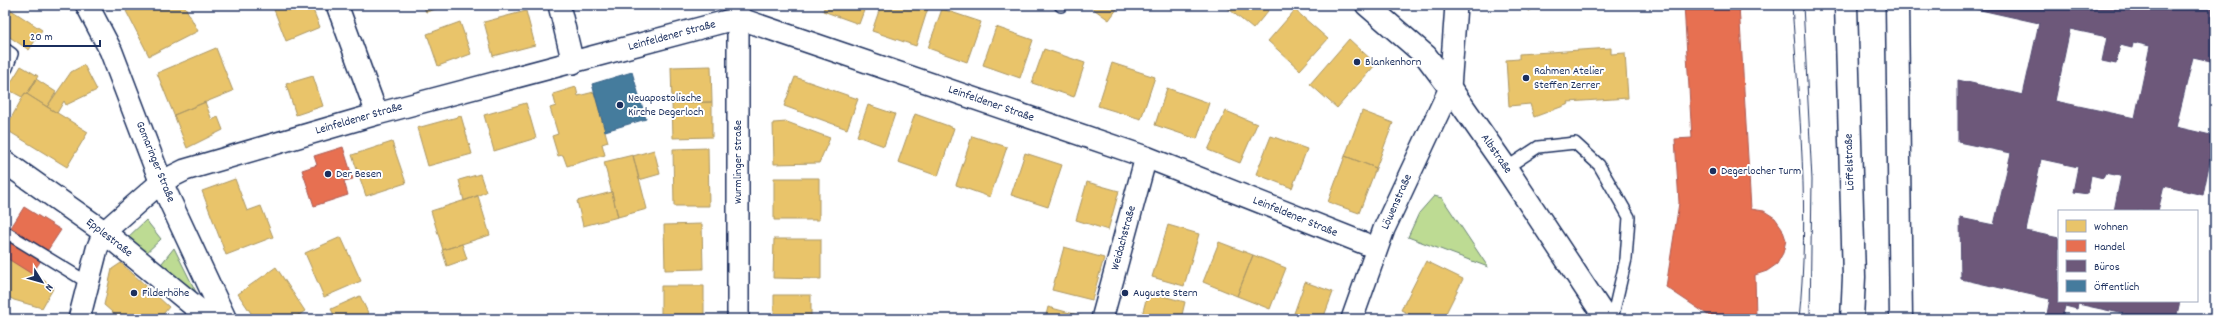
<svg xmlns="http://www.w3.org/2000/svg" width="2220" height="324" font-family="Dekko,sans-serif">
<style>
.green{fill:#bddb93;stroke:#6c8578}
.homes{fill:#e9c46a;stroke:#ab9766}
.shops{fill:#e76f51;stroke:#aa5c55}
.offices{fill:#6d597a;stroke:#544c72;fill-rule:evenodd}
.public{fill:#457b9d;stroke:#38648a}
.lines{fill:none;stroke-linecap:round;stroke-linejoin:round}
.service-casing{stroke:#1b2f5e;stroke-width:14}
.minor-casing{stroke:#1b2f5e;stroke-width:24}
.tertiary-casing{stroke:#1b2f5e;stroke-width:25}
.primary-casing{stroke:#1b2f5e;stroke-width:25}
.service{stroke:#fff;stroke-width:11}
.minor{stroke:#fff;stroke-width:21}
.tertiary{stroke:#fff;stroke-width:22}
.primary{stroke:#fff;stroke-width:22}
.tram{stroke:#1b2f5e;stroke-width:1}
.poi-dot{fill:#1b2f5e;stroke:#fff;stroke-width:1.5}
.labels{text-anchor:middle;dominant-baseline:central;stroke-width:4;stroke-linejoin:round;paint-order:stroke}
.street-label{font-size:12px;fill:#1b2f5e;stroke:#fff}
.poi-label{font-size:12px;fill:#1b2f5e;stroke:#fff;text-anchor:start}
</style>
<rect width="100%" height="100%" fill="#fff"/>
<filter id="ink" filterUnits="userSpaceOnUse"><feTurbulence type="fractalNoise" baseFrequency=".025" numOctaves="2"/><feDisplacementMap in="SourceGraphic" scale="8" xChannelSelector="R" yChannelSelector="G"/><feConvolveMatrix kernelMatrix="1 2 1 2 8 2 1 2 1" color-interpolation-filters="sRGB"/></filter>
<g filter="url(#ink)">
<!-- green -->
<path class="green" d="M 1434,196 L 1442,198 L 1488,267 L 1408,237 L 1419,213 Z
M 146,220 L 161,239 L 143,256 L 125,240 Z
M 174,248 L 202,304 L 158,268 Z"/>
<!-- homes -->
<path class="homes" d="M 137,5 L 184,5 L 198,31 L 149,56 L 126,11 Z
M 278,5 L 311,5 L 320,27 L 286,41 L 273,7 Z
M 423,5 L 449,5 L 426,12 Z
M 588,5 L 606,5 L 589,9 Z
M 825,5 L 866,5 L 859,24 L 823,11 Z
M 881,5 L 929,5 L 916,46 L 872,31 Z
M 1088,5 L 1120,5 L 1109,20 Z
M 1224,5 L 1273,5 L 1253,29 Z
M 1526,5 L 1545,5 L 1528,11 Z
M 5,6 L 42,30 L 29,50 L 5,34 Z
M 942,9 L 981,22 L 967,62 L 928,48 Z
M 1295,10 L 1328,39 L 1300,70 L 1268,41 Z
M 526,11 L 535,45 L 493,56 L 484,22 Z
M 460,22 L 471,54 L 438,66 L 427,34 Z
M 996,27 L 1033,40 L 1020,78 L 983,65 Z
M 1349,39 L 1376,64 L 1337,108 L 1310,84 Z
M 216,48 L 233,91 L 174,115 L 157,73 Z
M 1611,48 L 1611,54 L 1625,53 L 1628,98 L 1568,102 L 1569,104 L 1534,117 L 1530,104 L 1509,106 L 1506,60 L 1519,59 L 1519,54 Z
M 1044,49 L 1085,63 L 1074,97 L 1032,83 Z
M 1112,63 L 1155,77 L 1141,119 L 1098,106 Z
M 84,65 L 97,90 L 66,105 L 64,101 L 57,113 L 47,107 L 71,72 Z
M 21,66 L 38,76 L 27,94 L 25,93 L 22,97 L 7,89 Z
M 711,66 L 712,102 L 672,103 L 671,67 Z
M 313,76 L 323,106 L 296,115 L 286,84 Z
M 795,77 L 858,99 L 847,129 L 784,106 Z
M 36,79 L 56,92 L 47,107 L 27,94 Z
M 576,87 L 578,96 L 594,92 L 608,142 L 602,144 L 605,155 L 567,166 L 563,155 L 558,156 L 552,136 L 558,134 L 550,108 L 556,106 L 553,94 Z
M 1167,88 L 1209,103 L 1197,139 L 1155,125 Z
M 25,93 L 88,132 L 67,167 L 5,129 Z
M 205,102 L 212,120 L 218,117 L 223,130 L 187,148 L 174,115 Z
M 712,102 L 712,137 L 673,138 L 672,103 Z
M 526,103 L 536,138 L 494,151 L 484,115 Z
M 868,105 L 895,114 L 884,146 L 857,136 Z
M 1226,111 L 1257,124 L 1240,163 L 1208,150 Z
M 1362,111 L 1393,123 L 1376,168 L 1345,156 Z
M 915,114 L 954,128 L 938,176 L 898,162 Z
M 461,116 L 472,154 L 428,166 L 417,128 Z
M 787,122 L 830,138 L 819,163 L 774,164 L 773,123 Z
M 972,136 L 1007,147 L 990,197 L 956,185 Z
M 1271,136 L 1307,149 L 1292,188 L 1256,174 Z
M 392,142 L 406,183 L 366,196 L 352,155 Z
M 708,148 L 709,206 L 674,206 L 673,149 Z
M 654,150 L 660,174 L 639,180 L 633,156 Z
M 1025,153 L 1062,165 L 1048,207 L 1011,195 Z
M 633,155 L 647,209 L 618,217 L 604,162 Z
M 1345,156 L 1376,168 L 1359,213 L 1328,202 Z
M 480,174 L 486,192 L 464,201 L 459,180 Z
M 774,178 L 819,178 L 819,220 L 774,220 Z
M 235,179 L 247,211 L 261,206 L 273,237 L 226,255 L 202,191 Z
M 1087,182 L 1119,191 L 1108,230 L 1076,220 Z
M 612,192 L 618,217 L 583,226 L 577,201 Z
M 478,196 L 490,235 L 443,250 L 431,211 Z
M 702,224 L 703,269 L 665,270 L 664,225 Z
M 1168,225 L 1199,234 L 1184,286 L 1152,277 Z
M 341,237 L 361,281 L 324,297 L 305,253 Z
M 774,239 L 821,239 L 821,279 L 773,278 Z
M 1219,242 L 1253,255 L 1237,296 L 1203,282 Z
M 462,244 L 467,259 L 447,266 L 442,250 Z
M 1064,247 L 1104,258 L 1092,300 L 1052,290 Z
M 1253,255 L 1286,268 L 1270,309 L 1237,296 Z
M 5,256 L 54,287 L 42,308 L 14,300 L 5,295 Z
M 1426,261 L 1463,279 L 1443,319 L 1419,319 L 1401,310 Z
M 121,263 L 169,307 L 159,319 L 120,319 L 104,305 L 112,269 Z
M 276,267 L 305,311 L 293,319 L 255,319 L 238,294 Z
M 1305,282 L 1333,292 L 1323,319 L 1292,319 Z
M 661,286 L 704,286 L 704,319 L 661,319 Z
M 1148,292 L 1185,302 L 1181,319 L 1141,319 Z
M 774,295 L 811,295 L 811,319 L 774,319 Z
M 360,296 L 371,319 L 336,319 L 331,309 Z
M 1048,307 L 1089,318 L 1089,319 L 1045,319 Z
M 299,314 L 303,319 L 293,319 Z"/>
<!-- shops -->
<path class="shops" d="M 1684,5 L 1739,5 L 1751,209 L 1764,211 L 1775,218 L 1782,228 L 1786,240 L 1783,253 L 1777,264 L 1767,271 L 1755,275 L 1756,319 L 1714,319 L 1666,287 L 1679,203 L 1675,139 L 1692,138 Z
M 343,147 L 353,179 L 344,181 L 348,195 L 314,206 L 302,170 L 317,165 L 314,156 Z
M 24,207 L 61,230 L 32,274 L 5,257 L 5,237 Z"/>
<!-- offices -->
<path class="offices" d="M 1958,5 L 2215,5 L 2215,62 L 2193,57 L 2176,127 L 2215,136 L 2203,195 L 2164,186 L 2158,211 L 2114,211 L 2121,176 L 2105,173 L 2103,178 L 2091,175 L 2088,194 L 2073,192 L 2078,167 L 2041,159 L 2026,231 L 2059,238 L 2059,301 L 2180,301 L 2176,319 L 2148,319 L 2078,304 L 2077,309 L 2065,306 L 2062,319 L 2046,319 L 2050,299 L 1961,279 L 1960,218 L 1994,225 L 2011,153 L 1958,142 L 1958,80 L 2023,95 L 2039,23 ZM 2070,29 L 2107,37 L 2102,61 L 2116,64 L 2120,45 L 2132,48 L 2133,42 L 2150,46 L 2135,118 L 2055,101 Z"/>
<!-- public -->
<path class="public" d="M 632,72 L 646,119 L 605,131 L 592,84 Z"/>
<g class="lines">
<!-- service casing -->
<g class="service-casing">
<path id="service" d="M 1060,5 L 1061,6
M 5,49 L 12,54 L 7,68
M 1506,168 L 1538,147 L 1575,143 L 1599,165 L 1629,217 L 1626,259 L 1612,319
M 5,232 L 87,282"/>
</g>
<!-- minor casing -->
<g class="minor-casing">
<path id="minor" d="M 337,5 L 377,114
M 559,5 L 573,63
M 738,6 L 738,319
M 79,319 L 97,249 L 104,232 L 161,182 L 185,170 L 377,114 L 738,18 L 1146,157 L 1376,248
M 1102,319 L 1146,157
M 1352,319 L 1384,229 L 1450,88 L 1456,5"/>
</g>
<!-- tertiary casing -->
<g class="tertiary-casing">
<path id="tertiary" d="M 87,5 L 111,51 L 161,182 L 225,319
M 1367,5 L 1426,56 L 1450,88 L 1506,168 L 1606,319
M 5,162 L 104,232 L 210,319"/>
</g>
<!-- primary casing -->
<g class="primary-casing">
<path id="primary" d="M 1846,5 L 1854,277 L 1852,319
M 1897,5 L 1901,319"/>
</g>
<!-- service -->
<use href="#service" class="service"/>
<!-- minor -->
<use href="#minor" class="minor"/>
<!-- tertiary -->
<use href="#tertiary" class="tertiary"/>
<!-- primary -->
<use href="#primary" class="primary"/>
<!-- tram -->
<path class="tram" d="M 1792,5 C 1799,109 1810,214 1799,319
M 1803,5 L 1812,180 L 1810,319"/>
</g>
</g>
<!-- markers -->
<g class="poi-dot">
<circle cx="1357" cy="62" r="4"/>
<circle cx="1526" cy="78" r="4"/>
<circle cx="620" cy="105" r="4"/>
<circle cx="1713" cy="171" r="4"/>
<circle cx="328" cy="174" r="4"/>
<circle cx="134" cy="293" r="4"/>
<circle cx="1125" cy="293" r="4"/>
</g>
<g class="labels">
<!-- street labels -->
<g class="street-label">
<text transform="translate(672 36) rotate(-15)">Leinfeldener Straße</text>
<text transform="translate(991 104) rotate(19)">Leinfeldener Straße</text>
<text transform="translate(359 119) rotate(-16)">Leinfeldener Straße</text>
<text transform="translate(1496 154) rotate(55)">Albstraße</text>
<text transform="translate(155 162) rotate(68)">Gomaringer Straße</text>
<text transform="translate(738 162) rotate(-90)">Wurmlinger Straße</text>
<text transform="translate(1850 162) rotate(-92)">Löffelstraße</text>
<text transform="translate(1397 202) rotate(-66)">Löwenstraße</text>
<text transform="translate(1295 217) rotate(22)">Leinfeldener Straße</text>
<text transform="translate(109 238) rotate(38)">Epplestraße</text>
<text transform="translate(1124 238) rotate(-75)">Weidachstraße</text>
</g>
<!-- poi labels -->
<g class="poi-label">
<text x="1365" y="62">Blankenhorn</text>
<text x="1534" y="71">Rahmen Atelier<tspan x="1534" dy="14">Steffen Zerrer</tspan></text>
<text x="628" y="98">Neuapostolische<tspan x="628" dy="14">Kirche Degerloch</tspan></text>
<text x="1721" y="171">Degerlocher Turm</text>
<text x="336" y="174">Der Besen</text>
<text x="142" y="293">Filderhöhe</text>
<text x="1133" y="293">Auguste Stern</text>
</g>
</g>
<!-- margin -->
<rect width="2220" height="324" fill="none" stroke="#fff" stroke-width="20"/>
<rect x="10" y="10" width="2200" height="304" fill="none" stroke="#1b2f5e" stroke-width="1.5" filter="url(#ink)"/>
<!-- legend -->
<rect x="2058" y="210" width="140" height="92" fill="#ffffff" stroke="#a4acbf"/>
<rect x="2066" y="220" width="20" height="12" fill="#e9c46a" stroke="#a4acbf"/>
<text x="2094" y="230" font-size="12" fill="#1b2f5e">Wohnen</text>
<rect x="2066" y="240" width="20" height="12" fill="#e76f51" stroke="#a4acbf"/>
<text x="2094" y="250" font-size="12" fill="#1b2f5e">Handel</text>
<rect x="2066" y="260" width="20" height="12" fill="#6d597a" stroke="#a4acbf"/>
<text x="2094" y="270" font-size="12" fill="#1b2f5e">Büros</text>
<rect x="2066" y="280" width="20" height="12" fill="#457b9d" stroke="#a4acbf"/>
<text x="2094" y="290" font-size="12" fill="#1b2f5e">Öffentlich</text>
<!-- north arrow -->
<g transform="translate(42 282) rotate(127)" stroke="#ffffff" stroke-width="3" paint-order="stroke">
<path d="M0-3L7 15L0 10L-7 15Z" fill="#1b2f5e"/>
<text y="-6" font-size="11" font-weight="bold" text-anchor="middle" fill="#1b2f5e">N</text>
</g>
<!-- scale -->
<path d="M24 40v6h76v-6" fill="none" stroke="#1b2f5e" stroke-width="2"/>
<text x="30" y="40" font-size="12" fill="#1b2f5e" stroke="#ffffff" stroke-width="3" paint-order="stroke">20 m</text>
</svg>
